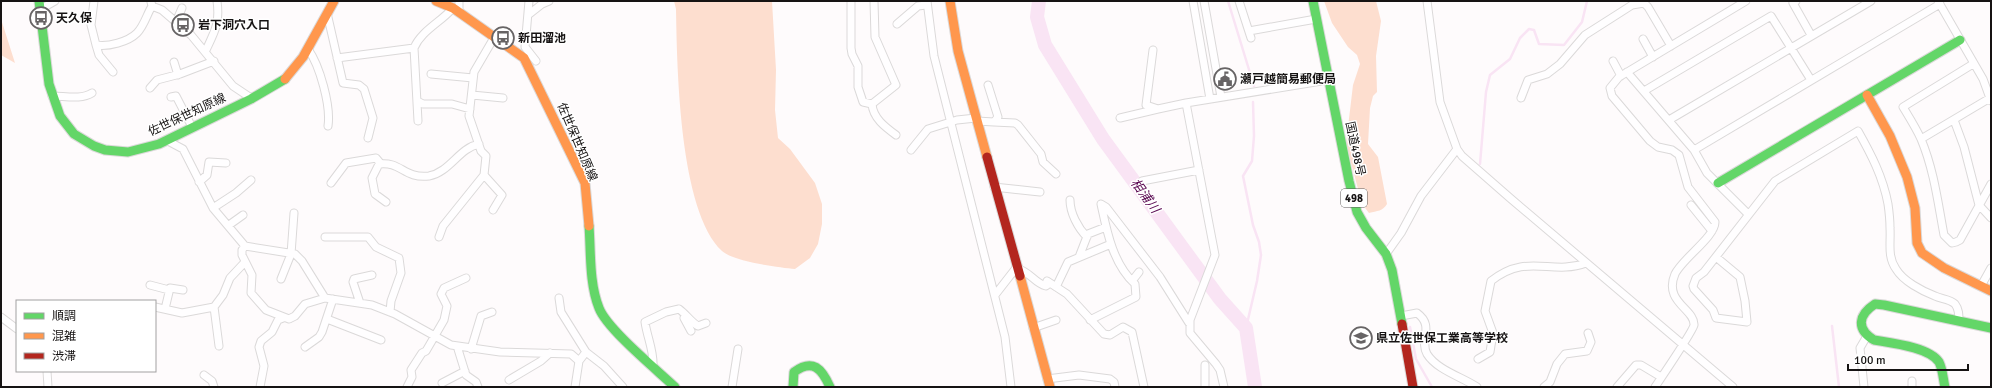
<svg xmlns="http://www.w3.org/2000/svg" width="1992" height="388" font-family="Signika,'Noto Sans JP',sans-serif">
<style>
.green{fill:#fddecf}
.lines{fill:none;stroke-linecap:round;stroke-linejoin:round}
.stream{stroke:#f9e4f4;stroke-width:2.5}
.river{stroke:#f9e4f4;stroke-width:14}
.street-casing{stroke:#dbd9d9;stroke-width:9}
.fast-casing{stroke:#dbd9d9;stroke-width:11}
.slow-casing{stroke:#dbd9d9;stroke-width:11}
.jam-casing{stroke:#dbd9d9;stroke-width:11}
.street{stroke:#fffeff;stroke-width:7}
.fast{stroke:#63d668;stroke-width:9}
.slow{stroke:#ff974d;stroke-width:9}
.jam{stroke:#b3261e;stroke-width:9}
.labels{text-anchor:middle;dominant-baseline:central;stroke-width:3;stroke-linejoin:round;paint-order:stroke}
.shield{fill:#fff;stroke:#5c5a5a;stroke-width:1}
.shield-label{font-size:11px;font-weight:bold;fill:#161313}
.poi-label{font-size:12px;font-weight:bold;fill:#161313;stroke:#fff;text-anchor:start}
.street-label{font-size:12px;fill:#161313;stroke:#fff}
.water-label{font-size:13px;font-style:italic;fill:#590750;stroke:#fff}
</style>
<rect width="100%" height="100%" fill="#fefbfc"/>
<!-- green -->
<path class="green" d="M 674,1 L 772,1 L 776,70 L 775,110 L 778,138 L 790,149 L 815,183 L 822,204 L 822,224 L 818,244 L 810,258 L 795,269 C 778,267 734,262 722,251 C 679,211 677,67 676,9 Z
M 1324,1 L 1376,1 L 1381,21 L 1376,56 L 1377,92 L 1373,96 L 1370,108 L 1368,144 L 1378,157 L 1387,204 C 1383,211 1377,211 1369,213 L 1362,204 L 1346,144 L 1353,85 L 1360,64 L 1357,55 L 1348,47 L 1332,23 Z
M 1,19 L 15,63 L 1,55 Z"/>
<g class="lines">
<!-- stream -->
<path class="stream" d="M 1228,1 L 1254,86
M 1480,164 L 1486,92 L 1490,75 L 1510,59 L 1520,38 L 1529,29 L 1534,30 L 1539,44 L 1564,45 L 1582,22 L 1587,1
M 1832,326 L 1839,387
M 1410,327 L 1416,359 L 1432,387
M 1246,328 L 1257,281 L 1261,255 L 1259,242 L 1253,225 L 1243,176 L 1252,161 L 1254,136 L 1253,102"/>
<!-- river -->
<path class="river" d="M 1039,1 L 1037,17 L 1045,45 L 1103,139 L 1220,299 L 1246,328 L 1255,387"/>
<!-- street casing -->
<g class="street-casing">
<path id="street" d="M 94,1 L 91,25 L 96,45 C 108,47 128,42 137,33 C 144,26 147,14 152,6 L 151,2
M 459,1 L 459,12
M 529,1 L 525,47 L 536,61
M 851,1 L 851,48 L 852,54 L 858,66 L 858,87 L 863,102 L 872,104 L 896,85 L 875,37 L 874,1
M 927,1 L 934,56 L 1005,337 L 1011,387
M 1193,1 L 1210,99
M 1204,1 L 1221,97
M 1239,1 L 1251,38
M 1427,1 L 1440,102 L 1457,149 L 1462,156 L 1510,198 L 1733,387
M 1796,1 L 1793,3 L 1811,35
M 1938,1 L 1983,79 L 1991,101
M 152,6 L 162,10 L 191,35 L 233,86 L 251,98
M 39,10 L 55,1
M 327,13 L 343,83 L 359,85 L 364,89 L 373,118 L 368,138
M 528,15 L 542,4 L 549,1
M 176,22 L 182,8
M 897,24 L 918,6 L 926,5
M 1249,31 L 1316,19
M 1643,39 L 1653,57
M 96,45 L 99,55 L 113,72
M 308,49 C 320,66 331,106 328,126
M 206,50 C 215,31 220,23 217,1
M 1153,50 L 1146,105 L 1158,109 L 1186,103 L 1328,80
M 337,58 L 414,48
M 1613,61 L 1621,76
M 174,62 L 178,75
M 1973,64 L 1903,107 C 1909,117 1916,128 1921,139 C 1934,170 1938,203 1944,235 L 1952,243 L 1956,242 L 1960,240 L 1991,184
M 1627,72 L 1694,150 L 1707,173 L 1748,214
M 431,74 L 473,78
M 150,88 L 157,80 L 180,74 L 214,61
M 1644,91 L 1771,16 L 1811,80
M 472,95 L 503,98
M 52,96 C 65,96 81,100 92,93
M 171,97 L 176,96 L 192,127
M 1521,98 L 1528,80 L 1547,74 L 1560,64 L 1585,35 L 1632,5 L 1644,3 L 1648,7 L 1671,46
M 417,101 L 423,104 L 452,104 L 470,109
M 1186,103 L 1215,255 L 1190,320 L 1190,333 L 1216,364 L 1220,370 L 1224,387
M 872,104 C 873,118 885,127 896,135
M 1120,118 L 1158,109
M 1669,120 L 1871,1
M 1954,120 L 1964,147 L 1979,205 L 1991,218
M 418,121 L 414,48 C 421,31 441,22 453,8
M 977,121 L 994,122 L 998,117 L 988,85
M 994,122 L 1015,123 L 1018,125 L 1041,154 L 1043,162 L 1056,174
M 1921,139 L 1990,98
M 166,140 L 183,149 L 213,208 L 245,246 L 295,254 L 302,261 L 325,298 L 372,305 L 395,314 L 451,345 L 500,352 L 571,354 L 579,361 L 575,387
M 911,150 L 928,129 L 957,120 L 976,118
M 1694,150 L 1940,4
M 484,175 L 502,195 L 493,210
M 1142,181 L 1199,170
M 199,182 L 207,175 L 209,162 L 226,163
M 331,183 L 346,163 L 376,158 L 381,164
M 994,187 L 1040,192
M 1070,200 C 1070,213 1078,228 1087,237
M 386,202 L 375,194 L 372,178 L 379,164 C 401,161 404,179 429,176 C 450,172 459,148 479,144
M 1691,205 L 1712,231
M 213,208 L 236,193 L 251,180
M 229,225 L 243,215
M 325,237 L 368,237 L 376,247 L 399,258 L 401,273 L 391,301 L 390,312
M 439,237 L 443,226 L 484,175 L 486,156 L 481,151 L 469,116 L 474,72 L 495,36
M 245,246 L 242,250 L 242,255 L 252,275 L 251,293 L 266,310 L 289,319 L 295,316 L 305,304 L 325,298
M 1386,254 L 1401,233 L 1421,196 L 1457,149
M 1079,257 L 1088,234 L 1106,227
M 1716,257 L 1740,277 L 1745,301 L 1747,322 L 1716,318 L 1713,310 L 1694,289 L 1693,286 L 1696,278 L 1704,272 L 1775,181 L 1858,131 C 1871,154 1883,177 1888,204 C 1889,211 1890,220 1890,228 C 1891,243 1887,256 1896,269 C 1903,281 1922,291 1935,296 C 1941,299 1950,299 1955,304 C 1959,309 1959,315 1959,321
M 281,279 L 291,254 L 294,213
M 1047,281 L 1067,294 L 1104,334 L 1110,335 L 1123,327 L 1132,332 L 1144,387
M 1132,281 L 1139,272
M 150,285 L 169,290
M 1981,286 L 1991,268
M 1056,287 L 1068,262 L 1111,244
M 995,295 L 1016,268 C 1031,272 1034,283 1046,286 L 1050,283
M 559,298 L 561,312 L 586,352 L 579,361
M 360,303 L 353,282 L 354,279 L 372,275
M 155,307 L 182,313 L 214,307
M 165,309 L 170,288 L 183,290
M 679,309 C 686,314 691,322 698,326 L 706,323
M 1401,316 L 1417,313 C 1435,326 1419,340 1427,354 C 1437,370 1462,377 1477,387
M 1,317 L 17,329
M 684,318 L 691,331
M 327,319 L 381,340
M 1090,320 L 1136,297 L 1135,284 C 1113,264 1107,232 1101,204 L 1106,207 L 1160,277 L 1189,323
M 1033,328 L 1056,320
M 219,346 L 214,307 L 223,295 L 230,278 L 245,262
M 457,346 L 466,375 L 476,382 L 478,387
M 305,347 L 319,337 L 322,332 L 333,299
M 471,349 L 481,316 L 492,312
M 586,352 L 604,366 L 623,387
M 1478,359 L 1490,352 L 1493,333 L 1485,311 L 1491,281 C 1528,252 1551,276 1586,263
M 1205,365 L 1205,387
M 653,366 C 654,351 647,337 645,322 L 666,312 L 679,309
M 47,371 L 48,387
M 204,375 L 212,381 L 214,387
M 1047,379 L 1079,375 L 1110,379 L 1114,382 L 1115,387
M 509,380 L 541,361 L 550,353
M 442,383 L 465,371
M 260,387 L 264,366 L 259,347 L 261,341 L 272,332 L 278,320 L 283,318
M 407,387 L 412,377 L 411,370 L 422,353 L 426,351 L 444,320 L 447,306 L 441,294 L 444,288 L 466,278
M 732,387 L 738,349
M 1544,387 L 1550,382 L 1557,364 L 1565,354 L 1587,351 L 1591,342 L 1588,333
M 1617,387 L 1636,365 L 1641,365 L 1661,377
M 1655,387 C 1661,378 1693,331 1694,325 C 1695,309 1663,302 1675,274 C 1683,258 1715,237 1715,222 L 1688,187 L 1679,155 L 1672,150 L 1658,147 L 1650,141 L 1612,96 L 1610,88 L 1619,77 L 1746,1
M 1864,387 L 1860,348 L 1867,336
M 1912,387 L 1912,381"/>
</g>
<!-- fast casing -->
<g class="fast-casing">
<path id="fast" d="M 39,1 L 49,84 L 60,116 L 74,134 L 94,146 L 105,150 L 128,152 L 159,144 L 251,99 L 285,79
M 1313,1 L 1349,181 L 1357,212 L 1366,228 L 1386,254 L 1392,270 L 1402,324
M 1718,183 L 1960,40
M 589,226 C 591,252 589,283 599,308 C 607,329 657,370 675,387
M 793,387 L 794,372 C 813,358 822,369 830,387
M 1945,387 C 1943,379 1943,370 1939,362 C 1929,347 1891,343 1874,340 C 1856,329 1858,315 1875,304 L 1884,305 L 1991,328"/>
</g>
<!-- slow casing -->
<g class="slow-casing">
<path id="slow" d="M 436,1 L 453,8 L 524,58 L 585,183 L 589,226
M 950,1 L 958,51 L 987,157
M 285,79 L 303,57 L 334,1
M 1867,95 L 1890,136 L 1907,177 L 1915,208 L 1917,243 L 1922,253 L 1944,268 L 1991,291
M 1020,276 L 1050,387"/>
</g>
<!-- jam casing -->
<g class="jam-casing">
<path id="jam" d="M 987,157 L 1020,276
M 1402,324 L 1413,387"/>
</g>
<!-- street -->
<use href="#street" class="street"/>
<!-- fast -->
<use href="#fast" class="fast"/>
<!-- slow -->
<use href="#slow" class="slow"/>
<!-- jam -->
<use href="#jam" class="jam"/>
</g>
<!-- icons -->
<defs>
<g id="bus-ring" transform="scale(1.15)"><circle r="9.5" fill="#fff" stroke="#676465" stroke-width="1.5"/><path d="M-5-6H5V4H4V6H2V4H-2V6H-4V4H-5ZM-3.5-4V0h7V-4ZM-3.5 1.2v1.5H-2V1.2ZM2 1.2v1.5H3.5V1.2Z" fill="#676465"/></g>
<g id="civic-ring" transform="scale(1.15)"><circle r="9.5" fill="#fff" stroke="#676465" stroke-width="1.5"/><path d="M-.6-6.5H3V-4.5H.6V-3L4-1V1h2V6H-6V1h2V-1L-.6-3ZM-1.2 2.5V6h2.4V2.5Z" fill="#676465"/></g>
<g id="school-ring" transform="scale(1.15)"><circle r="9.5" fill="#fff" stroke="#676465" stroke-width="1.5"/><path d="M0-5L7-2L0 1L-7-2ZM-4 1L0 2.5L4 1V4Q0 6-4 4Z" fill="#676465"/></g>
</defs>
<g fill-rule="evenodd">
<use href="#bus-ring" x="41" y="18"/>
<use href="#bus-ring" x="183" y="25"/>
<use href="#bus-ring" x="503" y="38"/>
<use href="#civic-ring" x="1225" y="79"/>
<use href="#school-ring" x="1361" y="338"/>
</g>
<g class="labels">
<!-- shield labels -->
<rect class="shield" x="1341" y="189" width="26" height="18" rx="3"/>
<g class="shield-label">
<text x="1354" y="198">498</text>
</g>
<!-- poi labels -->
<g class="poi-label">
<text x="56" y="18">天久保</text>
<text x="198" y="25">岩下洞穴入口</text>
<text x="518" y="38">新田溜池</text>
<text x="1240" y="79">瀬戸越簡易郵便局</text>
<text x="1376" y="338">県立佐世保工業高等学校</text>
</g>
<!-- street labels -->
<g class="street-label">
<text transform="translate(187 115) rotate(-25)">佐世保世知原線</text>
<text transform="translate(577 142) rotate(67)">佐世保世知原線</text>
<text transform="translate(1355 149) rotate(78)">国道498号</text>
</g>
<!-- water labels -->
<g class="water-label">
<text transform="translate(1145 196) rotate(54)">相浦川</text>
</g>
</g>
<!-- border -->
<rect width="1992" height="388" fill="none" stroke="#161313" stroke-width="4"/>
<!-- legend -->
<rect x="16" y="300" width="140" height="72" fill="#ffffff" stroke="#a2a1a1"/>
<rect x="24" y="313" width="20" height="6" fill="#63d668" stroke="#a2a1a1"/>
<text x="52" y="320" font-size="12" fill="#161313">順調</text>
<rect x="24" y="333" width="20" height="6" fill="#ff974d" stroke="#a2a1a1"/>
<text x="52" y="340" font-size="12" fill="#161313">混雑</text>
<rect x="24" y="353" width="20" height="6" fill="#b3261e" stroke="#a2a1a1"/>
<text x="52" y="360" font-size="12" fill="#161313">渋滞</text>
<!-- scale -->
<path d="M1848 364v6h120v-6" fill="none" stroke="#161313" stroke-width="2"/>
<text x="1854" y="364" font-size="12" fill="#161313" stroke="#ffffff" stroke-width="3" paint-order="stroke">100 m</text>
</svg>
